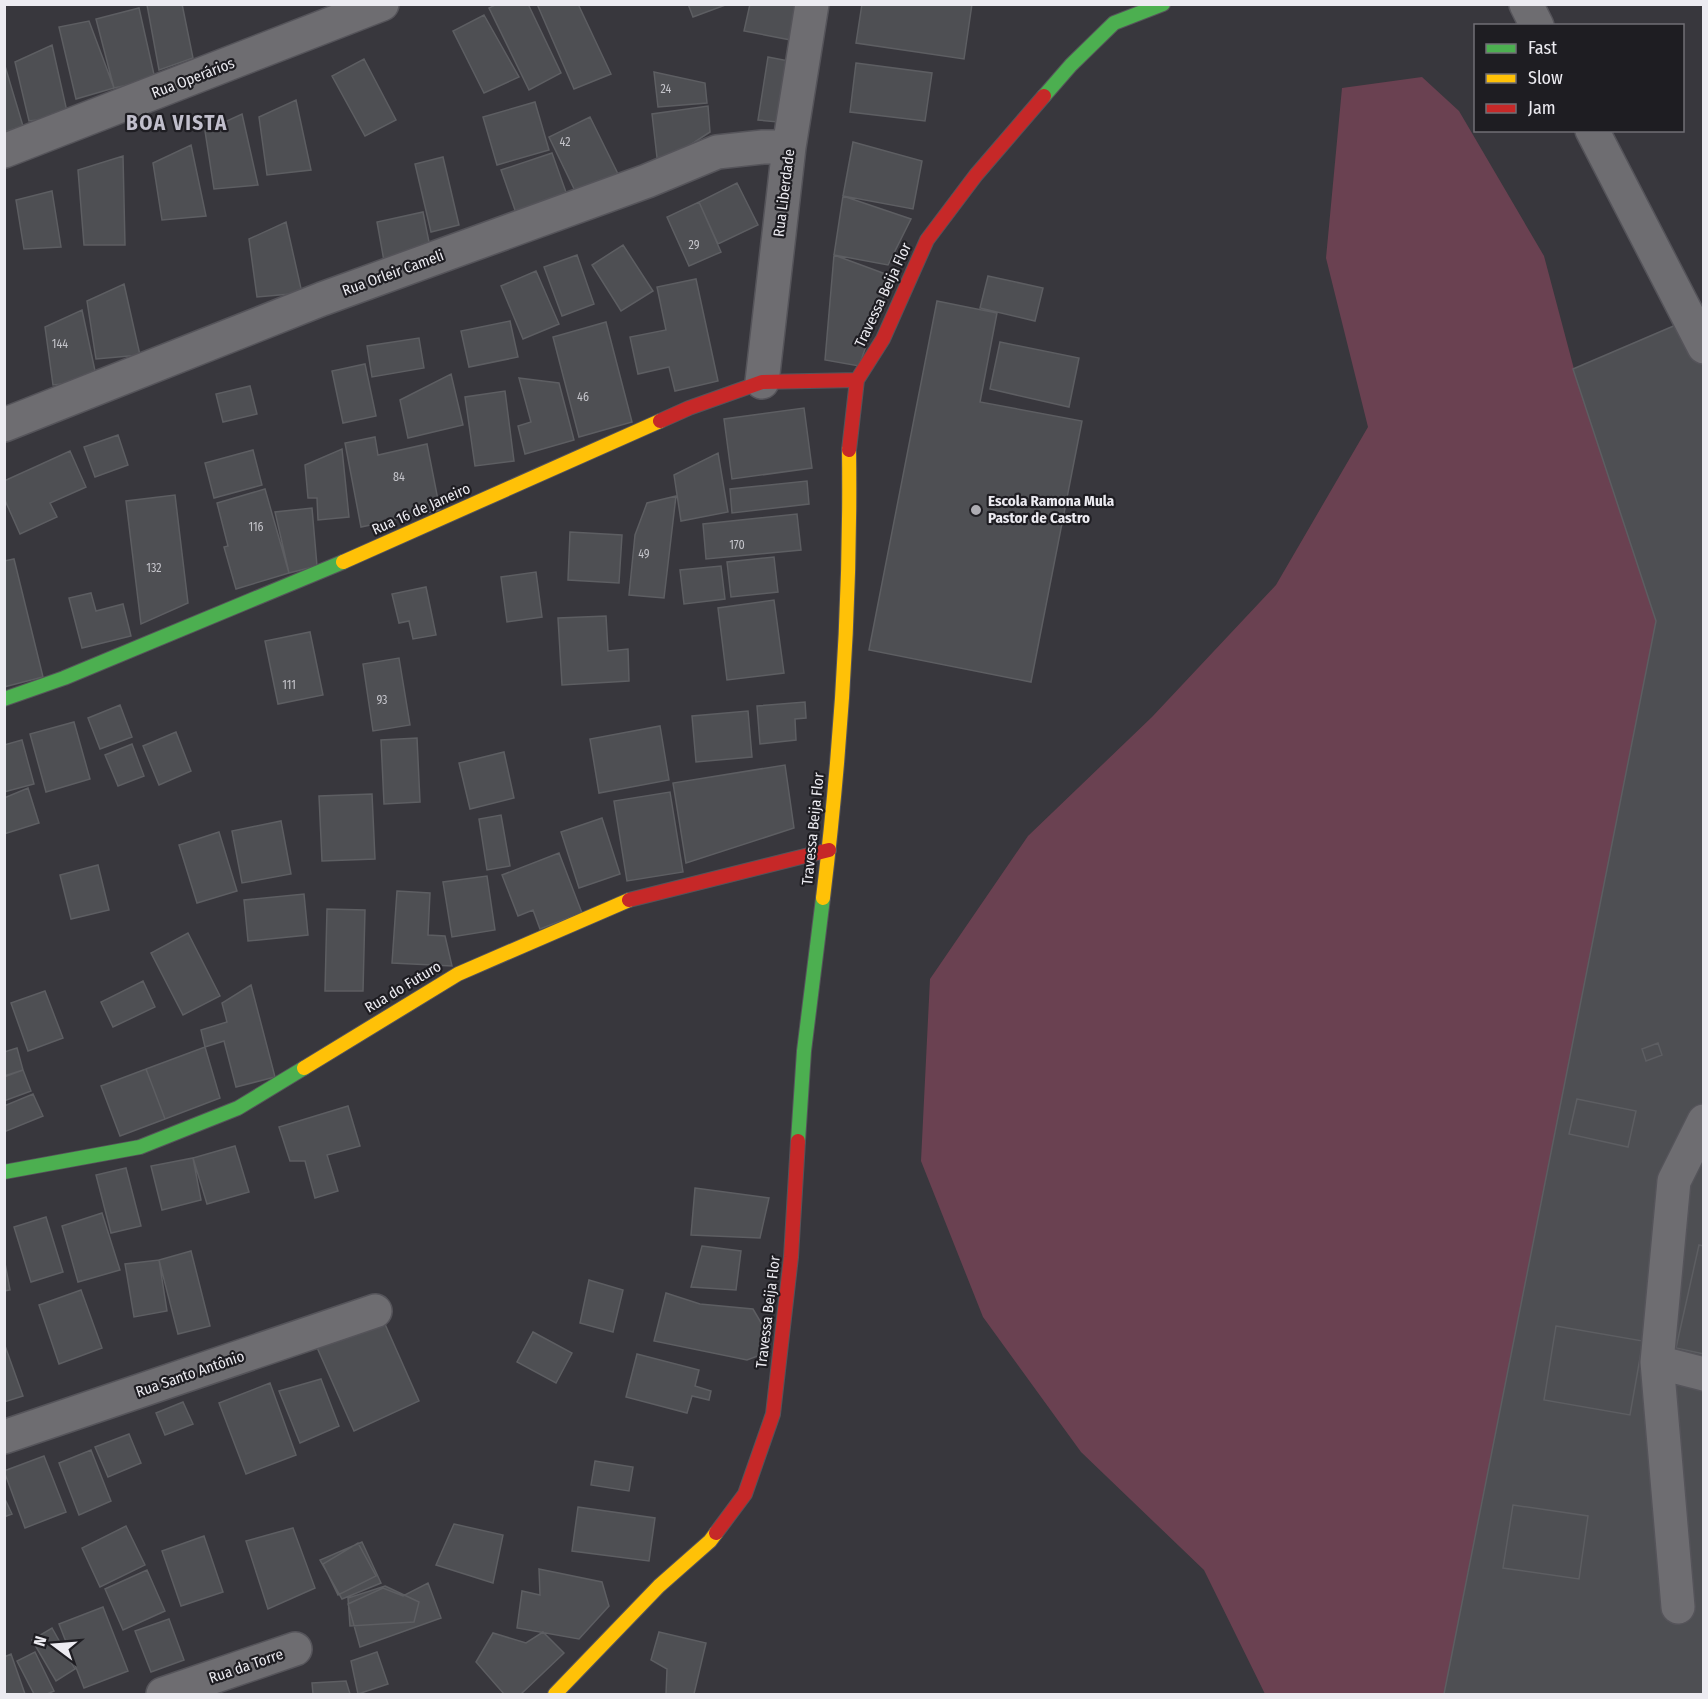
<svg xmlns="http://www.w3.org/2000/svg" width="1708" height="1699" font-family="'Fira Sans Condensed',sans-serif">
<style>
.green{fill:#6a4151}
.building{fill:#4e4f53;stroke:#5d5e62;stroke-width:1.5}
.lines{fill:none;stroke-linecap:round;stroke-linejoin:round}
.street-casing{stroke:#55545a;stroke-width:36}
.fast-casing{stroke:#55545a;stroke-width:16}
.slow-casing{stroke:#55545a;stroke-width:16}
.jam-casing{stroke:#55545a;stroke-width:16}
.street{stroke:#6e6d71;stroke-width:33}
.fast{stroke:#4caf50;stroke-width:14}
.slow{stroke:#ffc107;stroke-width:14}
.jam{stroke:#c62828;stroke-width:14}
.poi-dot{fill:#adacb2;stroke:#1e1d22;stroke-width:2}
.labels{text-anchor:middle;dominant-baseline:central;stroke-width:4.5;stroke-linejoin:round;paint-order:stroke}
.number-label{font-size:12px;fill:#c4c4ca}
.street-label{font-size:15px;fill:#ecebf1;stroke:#1e1d22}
.poi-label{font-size:15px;font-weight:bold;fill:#ecebf1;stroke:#1e1d22;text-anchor:start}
.district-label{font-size:21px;font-weight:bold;letter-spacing:1.5px;fill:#c1bfcc;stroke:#1e1d22}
</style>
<rect width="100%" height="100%" fill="#38373d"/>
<!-- green -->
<path class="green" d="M 1422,77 L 1459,111 L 1544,256 L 1574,369 L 1656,621 L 1444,1694 L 1265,1694 L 1204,1570 L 1081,1452 L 983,1317 L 921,1161 L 930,979 L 1028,836 L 1152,717 L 1276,585 L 1368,427 L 1326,258 L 1342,88 Z"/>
<!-- building -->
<path class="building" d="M 182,4 L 193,58 L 159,70 L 147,5 Z
M 497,4 L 528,4 L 561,73 L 529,90 L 489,8 Z
M 537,4 L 578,4 L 611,74 L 574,89 Z
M 688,4 L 728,4 L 693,17 Z
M 750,4 L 802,4 L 796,41 L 744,31 Z
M 862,4 L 972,4 L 964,59 L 856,43 Z
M 139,8 L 155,79 L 114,88 L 96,19 Z
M 484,15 L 519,77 L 484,93 L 453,31 Z
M 89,21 L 114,88 L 76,99 L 59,27 Z
M 52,45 L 68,116 L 29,121 L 15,62 Z
M 768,57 L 789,61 L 778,122 L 758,120 Z
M 364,59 L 396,120 L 365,136 L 332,76 Z
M 856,63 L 932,73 L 925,121 L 850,112 Z
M 5,66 L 23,126 L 4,132 Z
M 654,72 L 705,83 L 707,103 L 658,107 Z
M 296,100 L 311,170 L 267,175 L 259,117 Z
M 535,102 L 549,150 L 497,165 L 483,117 Z
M 708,106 L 710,132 L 658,166 L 652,114 Z
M 242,114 L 258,185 L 214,189 L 205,131 Z
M 590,117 L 619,176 L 578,197 L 549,137 Z
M 853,142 L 922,161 L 913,209 L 843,196 Z
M 191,145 L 206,216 L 162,220 L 153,163 Z
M 552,153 L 567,195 L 516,213 L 501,170 Z
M 123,156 L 125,245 L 84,245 L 78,170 Z
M 443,157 L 459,225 L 431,232 L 415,164 Z
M 737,183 L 758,225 L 718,244 L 699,202 Z
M 52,191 L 61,247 L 24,249 L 16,200 Z
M 843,196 L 911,219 L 888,265 L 834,255 Z
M 699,202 L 721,252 L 689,266 L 667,217 Z
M 423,212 L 431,252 L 384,261 L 377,222 Z
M 286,222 L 302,293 L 257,297 L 249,239 Z
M 623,245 L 653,291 L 621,311 L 592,265 Z
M 577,255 L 594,304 L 562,316 L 544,267 Z
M 834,255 L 891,276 L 859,366 L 825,360 Z
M 536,271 L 559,324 L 523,339 L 501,286 Z
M 988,276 L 1043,288 L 1035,321 L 980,308 Z
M 696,279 L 718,381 L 675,391 L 669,367 L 638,374 L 630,337 L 666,330 L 657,287 Z
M 124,284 L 140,355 L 96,359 L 87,301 Z
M 937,301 L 997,313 L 980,402 L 1082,421 L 1031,682 L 869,650 Z
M 82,310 L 97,380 L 53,385 L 45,327 Z
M 1704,313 L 1704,1694 L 1444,1694 L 1656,621 L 1573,369 Z
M 510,321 L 518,357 L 469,367 L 461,331 Z
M 606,322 L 632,422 L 579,437 L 553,337 Z
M 419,338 L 424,368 L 372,377 L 367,346 Z
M 1000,342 L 1079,358 L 1069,407 L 990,389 Z
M 365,364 L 376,416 L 343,423 L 332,371 Z
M 451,374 L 463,425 L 408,438 L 400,400 Z
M 519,378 L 559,383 L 574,440 L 525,454 L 518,426 L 531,422 Z
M 250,386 L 257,414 L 223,422 L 216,394 Z
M 505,391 L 514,461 L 475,466 L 465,397 Z
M 804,408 L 812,468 L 732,479 L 724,419 Z
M 118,435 L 128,465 L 95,477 L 84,447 Z
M 375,437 L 378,455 L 427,444 L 440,510 L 361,527 L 345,443 Z
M 342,449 L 349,517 L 318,520 L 317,498 L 308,498 L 305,465 Z
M 253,450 L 262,485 L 214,498 L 205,463 Z
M 70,451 L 86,487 L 50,503 L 57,517 L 20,534 L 4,498 L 4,481 Z
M 718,453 L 728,512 L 681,521 L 674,475 Z
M 807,481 L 809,504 L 732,513 L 730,489 Z
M 265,489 L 289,573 L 236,589 L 224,547 L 228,546 L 217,503 Z
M 175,495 L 188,603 L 141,624 L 126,501 Z
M 676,496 L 664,598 L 629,595 L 635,535 L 647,503 Z
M 312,508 L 317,566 L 289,573 L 275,512 Z
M 797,514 L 801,550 L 706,559 L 703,524 Z
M 570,532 L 622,535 L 619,583 L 568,580 Z
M 774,557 L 778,592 L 731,597 L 727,562 Z
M 14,559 L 43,677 L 4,687 L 4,561 Z
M 721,566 L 725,599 L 684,604 L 680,570 Z
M 536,572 L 542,617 L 507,622 L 501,577 Z
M 426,587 L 436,635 L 413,639 L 409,621 L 399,623 L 392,594 Z
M 91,593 L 96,611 L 123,604 L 131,636 L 82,648 L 69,598 Z
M 774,600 L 784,673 L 727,680 L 718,608 Z
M 606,616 L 608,651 L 628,649 L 629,681 L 562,685 L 558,618 Z
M 310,632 L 323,695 L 278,704 L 265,641 Z
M 399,658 L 410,725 L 373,731 L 363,664 Z
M 805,702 L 806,718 L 795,719 L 796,740 L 760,744 L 757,706 Z
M 120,705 L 132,737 L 100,749 L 88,718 Z
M 748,711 L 752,757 L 696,762 L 692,716 Z
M 74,722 L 90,779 L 46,792 L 30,734 Z
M 660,726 L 669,780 L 599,793 L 590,739 Z
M 176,732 L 191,771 L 159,785 L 143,746 Z
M 417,738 L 420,802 L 384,804 L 381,740 Z
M 22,740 L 34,784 L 4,792 L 4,745 Z
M 132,744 L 144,776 L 118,786 L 105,755 Z
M 504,752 L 514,798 L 470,809 L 459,763 Z
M 785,765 L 794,828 L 686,863 L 673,783 Z
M 28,788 L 39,823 L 4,834 L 4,798 Z
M 670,792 L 683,872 L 627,881 L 614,801 Z
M 372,794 L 375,859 L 322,861 L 319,796 Z
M 501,815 L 510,866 L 487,870 L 479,819 Z
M 602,818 L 620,874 L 579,888 L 561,832 Z
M 281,821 L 291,874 L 242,883 L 232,831 Z
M 219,832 L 237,891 L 197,903 L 179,845 Z
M 559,853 L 582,913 L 540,929 L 533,910 L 518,916 L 502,875 Z
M 98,865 L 109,910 L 71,919 L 60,875 Z
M 487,876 L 495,930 L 452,937 L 443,882 Z
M 397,891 L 430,893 L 428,935 L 445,936 L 452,966 L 392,963 Z
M 304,894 L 308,935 L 248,941 L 244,900 Z
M 327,909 L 365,910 L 363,991 L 325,991 Z
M 188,933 L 220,996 L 183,1015 L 151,953 Z
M 143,981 L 155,1007 L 113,1027 L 101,1002 Z
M 251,985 L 275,1077 L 236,1087 L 224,1041 L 205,1047 L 201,1030 L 227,1022 L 222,1003 Z
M 45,991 L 63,1038 L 28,1051 L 11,1003 Z
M 1658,1043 L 1662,1055 L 1646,1061 L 1642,1049 Z
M 205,1047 L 220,1098 L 165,1119 L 146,1069 Z
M 17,1048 L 23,1070 L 4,1076 L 4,1052 Z
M 146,1069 L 165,1119 L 120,1136 L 101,1086 Z
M 23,1070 L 31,1091 L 4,1101 L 4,1077 Z
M 33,1094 L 43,1116 L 4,1132 L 4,1106 Z
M 1577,1099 L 1636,1111 L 1628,1147 L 1569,1134 Z
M 348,1106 L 360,1146 L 327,1155 L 338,1191 L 315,1198 L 305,1161 L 290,1161 L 279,1127 Z
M 235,1146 L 249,1192 L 207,1204 L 193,1158 Z
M 193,1158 L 201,1200 L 162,1210 L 151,1166 Z
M 126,1168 L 141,1226 L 111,1233 L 96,1175 Z
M 695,1188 L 769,1198 L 760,1238 L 691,1235 Z
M 102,1213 L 120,1270 L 78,1282 L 62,1226 Z
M 46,1217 L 63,1272 L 31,1282 L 14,1227 Z
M 1699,1245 L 1704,1246 L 1704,1354 L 1676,1348 Z
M 702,1246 L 741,1251 L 736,1290 L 691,1287 Z
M 191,1251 L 210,1326 L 178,1334 L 159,1260 Z
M 4,1258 L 10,1290 L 4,1291 Z
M 159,1260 L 167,1311 L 134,1317 L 125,1264 Z
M 589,1280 L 623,1290 L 613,1332 L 580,1323 Z
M 81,1290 L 102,1348 L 59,1364 L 39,1305 Z
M 666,1293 L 700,1304 L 753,1309 L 767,1333 L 763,1354 L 747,1360 L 654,1341 Z
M 373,1297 L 419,1401 L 354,1431 L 308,1327 Z
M 1556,1326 L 1643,1341 L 1630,1415 L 1544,1400 Z
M 533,1332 L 572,1353 L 556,1383 L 517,1362 Z
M 4,1343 L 23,1396 L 4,1402 Z
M 637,1354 L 699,1370 L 695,1386 L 711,1391 L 709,1400 L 692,1396 L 687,1413 L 626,1397 Z
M 321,1379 L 339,1426 L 300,1443 L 279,1391 Z
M 270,1383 L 296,1455 L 246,1474 L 219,1403 Z
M 183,1402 L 193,1424 L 165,1435 L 156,1413 Z
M 129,1434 L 141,1463 L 108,1477 L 95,1447 Z
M 91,1450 L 111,1501 L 79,1515 L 59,1463 Z
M 44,1456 L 66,1512 L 25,1528 L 4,1471 Z
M 595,1461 L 633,1467 L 629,1491 L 591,1485 Z
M 4,1497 L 12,1514 L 4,1517 Z
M 1513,1505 L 1588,1516 L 1579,1579 L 1503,1568 Z
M 578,1507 L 655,1518 L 649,1561 L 572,1551 Z
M 454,1524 L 503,1535 L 493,1583 L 436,1565 Z
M 126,1526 L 145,1565 L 100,1587 L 82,1548 Z
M 293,1528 L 315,1588 L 268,1609 L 246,1541 Z
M 204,1536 L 223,1592 L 181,1606 L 162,1551 Z
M 362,1542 L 381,1583 L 342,1599 L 320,1560 Z
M 358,1543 L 376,1576 L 338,1595 L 323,1564 Z
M 539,1569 L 602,1582 L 609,1606 L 579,1639 L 517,1628 L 522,1591 L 540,1595 Z
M 147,1570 L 165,1611 L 123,1630 L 105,1589 Z
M 428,1583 L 441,1618 L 360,1647 L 348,1604 L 383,1588 L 403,1596 Z
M 385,1586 L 419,1602 L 414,1622 L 350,1626 L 348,1598 Z
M 103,1607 L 128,1671 L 84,1688 L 59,1624 Z
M 169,1619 L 184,1660 L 151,1672 L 135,1631 Z
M 52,1628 L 75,1669 L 56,1681 L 32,1640 Z
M 543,1632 L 564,1653 L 521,1694 L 504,1694 L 476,1662 L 493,1633 L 526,1643 Z
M 659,1632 L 706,1643 L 694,1694 L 666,1694 L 667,1669 L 651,1660 Z
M 35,1652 L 54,1691 L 47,1694 L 34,1694 L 17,1661 Z
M 377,1652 L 388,1684 L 358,1694 L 351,1661 Z
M 11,1654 L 25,1694 L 4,1694 L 4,1657 Z
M 346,1681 L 350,1694 L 313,1694 L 312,1683 Z"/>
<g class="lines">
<!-- street casing -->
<g class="street-casing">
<path id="street" d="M 1526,4 L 1537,26
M 1592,130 L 1704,347
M 4,151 L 382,4
M 762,382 L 789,147 L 812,4
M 4,425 L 322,299 L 647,181 L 717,152 L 763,147 L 789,147
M 1657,1362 L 1704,1374
M 4,1437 L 375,1311
M 1678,1607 L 1657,1362 L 1674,1181 L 1704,1121
M 163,1694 L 295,1649"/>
</g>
<!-- fast casing -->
<g class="fast-casing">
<path id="fast" d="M 1044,96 L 1071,65 L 1114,23 L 1163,4
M 4,699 L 64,678 L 343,562
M 798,1141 L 804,1051 L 823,898
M 4,1172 L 140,1147 L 238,1108 L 304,1068"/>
</g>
<!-- slow casing -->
<g class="slow-casing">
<path id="slow" d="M 343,562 L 660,421
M 823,898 C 841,750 851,599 849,450
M 304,1068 L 458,974 L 629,900
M 555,1694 L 659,1586 L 710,1541 L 716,1533"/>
</g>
<!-- jam casing -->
<g class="jam-casing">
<path id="jam" d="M 660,421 L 689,408 L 762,382 L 857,380
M 849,450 L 857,380 L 883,339 L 927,240 L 976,175 L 1044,96
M 629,900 L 829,850
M 716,1533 L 745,1494 L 773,1414 L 791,1257 L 798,1141"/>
</g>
<!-- street -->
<use href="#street" class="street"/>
<!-- fast -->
<use href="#fast" class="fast"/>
<!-- slow -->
<use href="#slow" class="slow"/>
<!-- jam -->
<use href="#jam" class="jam"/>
</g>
<!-- markers -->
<circle class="poi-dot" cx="976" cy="510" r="6"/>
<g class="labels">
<!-- number labels -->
<g class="number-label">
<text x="666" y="89">24</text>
<text x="565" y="142">42</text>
<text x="694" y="245">29</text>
<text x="60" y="344">144</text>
<text x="583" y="397">46</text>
<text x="399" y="477">84</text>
<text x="256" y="527">116</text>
<text x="737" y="545">170</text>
<text x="644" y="554">49</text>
<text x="154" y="568">132</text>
<text x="289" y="685">111</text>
<text x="382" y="700">93</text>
</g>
<!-- street labels -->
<g class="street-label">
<text transform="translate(193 78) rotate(-21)">Rua Operários</text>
<text transform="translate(784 193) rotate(-83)">Rua Liberdade</text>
<text transform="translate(393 273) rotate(-20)">Rua Orleir Cameli</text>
<text transform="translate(883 295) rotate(-65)">Travessa Beija Flor</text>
<text transform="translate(421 509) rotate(-24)">Rua 16 de Janeiro</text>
<text transform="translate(813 829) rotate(-84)">Travessa Beija Flor</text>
<text transform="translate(403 987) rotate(-31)">Rua do Futuro</text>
<text transform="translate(768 1312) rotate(-83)">Travessa Beija Flor</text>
<text transform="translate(190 1374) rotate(-19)">Rua Santo Antônio</text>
<text transform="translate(246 1666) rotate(-19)">Rua da Torre</text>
</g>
<!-- poi labels -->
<g class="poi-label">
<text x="988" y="501">Escola Ramona Mula<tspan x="988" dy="17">Pastor de Castro</tspan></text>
</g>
<!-- district labels -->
<g class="district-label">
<text x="177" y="123">BOA VISTA</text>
</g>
</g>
<!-- border -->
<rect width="1708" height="1699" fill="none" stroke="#ecebf1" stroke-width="12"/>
<!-- legend -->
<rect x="1474" y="24" width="210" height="108" fill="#1e1d22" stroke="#706f75" stroke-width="1.5"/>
<rect x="1486" y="44" width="30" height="9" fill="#4caf50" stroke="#706f75" stroke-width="1.5"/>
<text x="1528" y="54" font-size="18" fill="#ecebf1">Fast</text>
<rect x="1486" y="74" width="30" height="9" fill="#ffc107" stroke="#706f75" stroke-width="1.5"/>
<text x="1528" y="84" font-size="18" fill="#ecebf1">Slow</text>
<rect x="1486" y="104" width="30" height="9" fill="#c62828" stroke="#706f75" stroke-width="1.5"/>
<text x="1528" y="114" font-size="18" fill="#ecebf1">Jam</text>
<!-- north arrow -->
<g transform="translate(54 1645) rotate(286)" stroke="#1e1d22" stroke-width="4.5" paint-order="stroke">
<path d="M0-4.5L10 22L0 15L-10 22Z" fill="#ecebf1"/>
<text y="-9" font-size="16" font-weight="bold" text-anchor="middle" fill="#ecebf1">N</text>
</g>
</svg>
